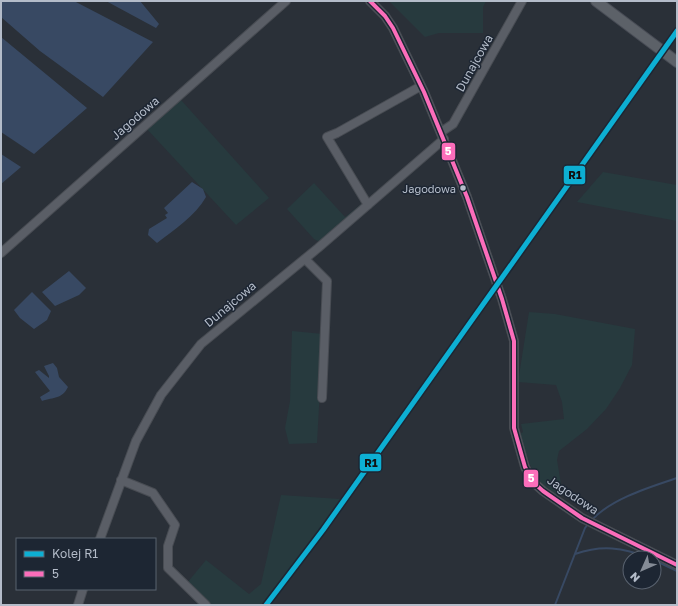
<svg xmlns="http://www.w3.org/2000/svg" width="678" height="606" font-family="'Golos Text',sans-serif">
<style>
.green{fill:#273a3e}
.water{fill:#384963}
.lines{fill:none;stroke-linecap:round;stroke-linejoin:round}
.stream{stroke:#384963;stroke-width:2}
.minor-casing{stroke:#484c53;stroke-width:10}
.major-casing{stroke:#484c55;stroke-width:12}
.minor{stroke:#5a5e66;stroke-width:8}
.major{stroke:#5c6168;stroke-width:10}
.bus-1-casing{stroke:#1d2633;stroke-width:7}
.bus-1{stroke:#fb6dba;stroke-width:4}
.rail-1-casing{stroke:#1d2633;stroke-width:8}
.rail-1{stroke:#0dafd3;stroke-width:5}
.bus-dot{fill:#b4bcc9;stroke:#1d2633;stroke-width:1.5}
.labels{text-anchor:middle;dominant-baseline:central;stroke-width:3;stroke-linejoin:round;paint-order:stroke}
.bus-label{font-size:11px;fill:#b4bcc9;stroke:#1d2633;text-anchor:end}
.street-label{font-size:12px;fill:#b4bcc9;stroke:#1d2633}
.line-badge{stroke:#1d2633;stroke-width:1.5}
.badge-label{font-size:11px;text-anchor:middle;font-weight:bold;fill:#fff}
.pale-badge-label{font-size:11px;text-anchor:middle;font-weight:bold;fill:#111}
</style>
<rect width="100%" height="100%" fill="#2a3038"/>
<!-- green -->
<path class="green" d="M 389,1 L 486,1 L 483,7 L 483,33 L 439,33 L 425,37 Z
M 181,100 L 269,198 L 236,225 L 146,128 Z
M 603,172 L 677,185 L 677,221 L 577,202 Z
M 314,183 L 345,217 L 365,201 L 363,206 L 322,240 L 318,241 L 314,239 L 287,209 Z
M 529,312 L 555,314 L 635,329 L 632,365 L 620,388 L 606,409 L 587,429 L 559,451 L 557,460 L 561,484 L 556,495 C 533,485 527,456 520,434 L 523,432 L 521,424 L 564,419 L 562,402 L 556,385 L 518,382 Z
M 292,331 L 323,334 L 317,443 L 289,444 L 285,428 L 290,401 Z
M 281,495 L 340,499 L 294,564 L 261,605 L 209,605 L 187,583 L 206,560 L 249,594 L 261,584 Z"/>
<!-- water -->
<path class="water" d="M 1,1 L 74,1 L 153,42 L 103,97 L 40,51 L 1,17 Z
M 106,1 L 140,1 L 159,24 L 156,28 Z
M 1,37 L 87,108 L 34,154 L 1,132 Z
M 1,154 L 21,167 L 1,184 Z
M 192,182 L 203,189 L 206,197 C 195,216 174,230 157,243 L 148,235 L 149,229 L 167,218 L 165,215 L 168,213 L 164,208 Z
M 69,271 L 86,288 L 79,295 L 55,306 L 42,292 Z
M 32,292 L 51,311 L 47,320 L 34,329 L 20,318 L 14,310 Z
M 53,363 L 57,368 L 59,377 L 68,387 C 62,399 54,397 42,401 L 40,397 L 50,391 L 35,372 L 39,370 L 49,378 L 49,376 L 44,366 Z"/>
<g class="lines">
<!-- stream -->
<path class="stream" d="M 591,521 C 610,499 650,487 677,478
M 575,554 C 601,545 623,547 649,558
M 654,560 L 677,571
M 555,605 L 585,528 L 588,524"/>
<!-- minor casing -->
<g class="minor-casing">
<path id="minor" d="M 370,1 L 385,16 L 393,28 L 424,92 L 467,197 L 502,299 L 514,341 L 514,428 L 525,467 L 533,482 L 543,491 L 582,518 L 677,565
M 441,132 L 453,124 L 522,1
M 368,205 L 327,137 L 337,133 L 421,86
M 1,253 L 286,1
M 305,259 L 327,281 L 322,398
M 121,480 L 153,493 L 175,525 L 168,546 L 168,568 L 206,605
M 100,539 L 136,441 L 161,395 L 201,344 L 318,248 L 444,139
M 78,605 L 83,589"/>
</g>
<!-- major casing -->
<g class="major-casing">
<path id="major" d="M 596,1 L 677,62"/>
</g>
<!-- minor -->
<use href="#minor" class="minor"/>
<!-- major -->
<use href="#major" class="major"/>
<!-- bus-1 casing -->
<g class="bus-1-casing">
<path id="bus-1" d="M 370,1 L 385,16 L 393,28 L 424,92 L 467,197 L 502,299 L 514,341 L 514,428 L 525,467 L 533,482 L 543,491 L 582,518 L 677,565"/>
</g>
<!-- bus-1 -->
<use href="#bus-1" class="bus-1"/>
<!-- rail-1 casing -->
<g class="rail-1-casing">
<path id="rail-1" d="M 266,605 L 323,530 L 677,31"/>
</g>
<!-- rail-1 -->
<use href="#rail-1" class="rail-1"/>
</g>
<!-- markers -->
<circle class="bus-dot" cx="463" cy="188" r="3.5"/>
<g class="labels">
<!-- bus labels -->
<g class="bus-label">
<text x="456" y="188">Jagodowa</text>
</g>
<!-- street labels -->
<g class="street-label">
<text transform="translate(474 63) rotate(-61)">Dunajcowa</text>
<text transform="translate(135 118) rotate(-41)">Jagodowa</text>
<text transform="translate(230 304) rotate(-40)">Dunajcowa</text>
<text transform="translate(573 495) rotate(34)">Jagodowa</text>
</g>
</g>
<g class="line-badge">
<rect x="441" y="142" width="15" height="19" rx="4" fill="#fb6dba"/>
<rect x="563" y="165" width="23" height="20" rx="4" fill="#0dafd3"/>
<rect x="359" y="453" width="23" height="19" rx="4" fill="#0dafd3"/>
<rect x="523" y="469" width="16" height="19" rx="4" fill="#fb6dba"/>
</g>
<g class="badge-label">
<text x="448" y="155">5</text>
<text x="531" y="482">5</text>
</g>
<g class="pale-badge-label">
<text x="575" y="179">R1</text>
<text x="371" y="467">R1</text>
</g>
<!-- border -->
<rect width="678" height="606" fill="none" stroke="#b4bcc9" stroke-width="4"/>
<!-- legend -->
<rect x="16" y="538" width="140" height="52" fill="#1d2633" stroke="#59626f"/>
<rect x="24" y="551" width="20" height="6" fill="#0dafd3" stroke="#59626f"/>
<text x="52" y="558" font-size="12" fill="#b4bcc9">Kolej R1</text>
<rect x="24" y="571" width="20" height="6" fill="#fb6dba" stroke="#59626f"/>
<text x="52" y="578" font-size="12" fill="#b4bcc9">5</text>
<!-- north arrow -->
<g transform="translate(642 570) rotate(225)"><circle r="19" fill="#1d2633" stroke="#59626f"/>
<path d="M0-3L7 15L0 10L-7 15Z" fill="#848b96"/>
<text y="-6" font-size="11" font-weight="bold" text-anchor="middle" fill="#b4bcc9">N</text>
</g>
</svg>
